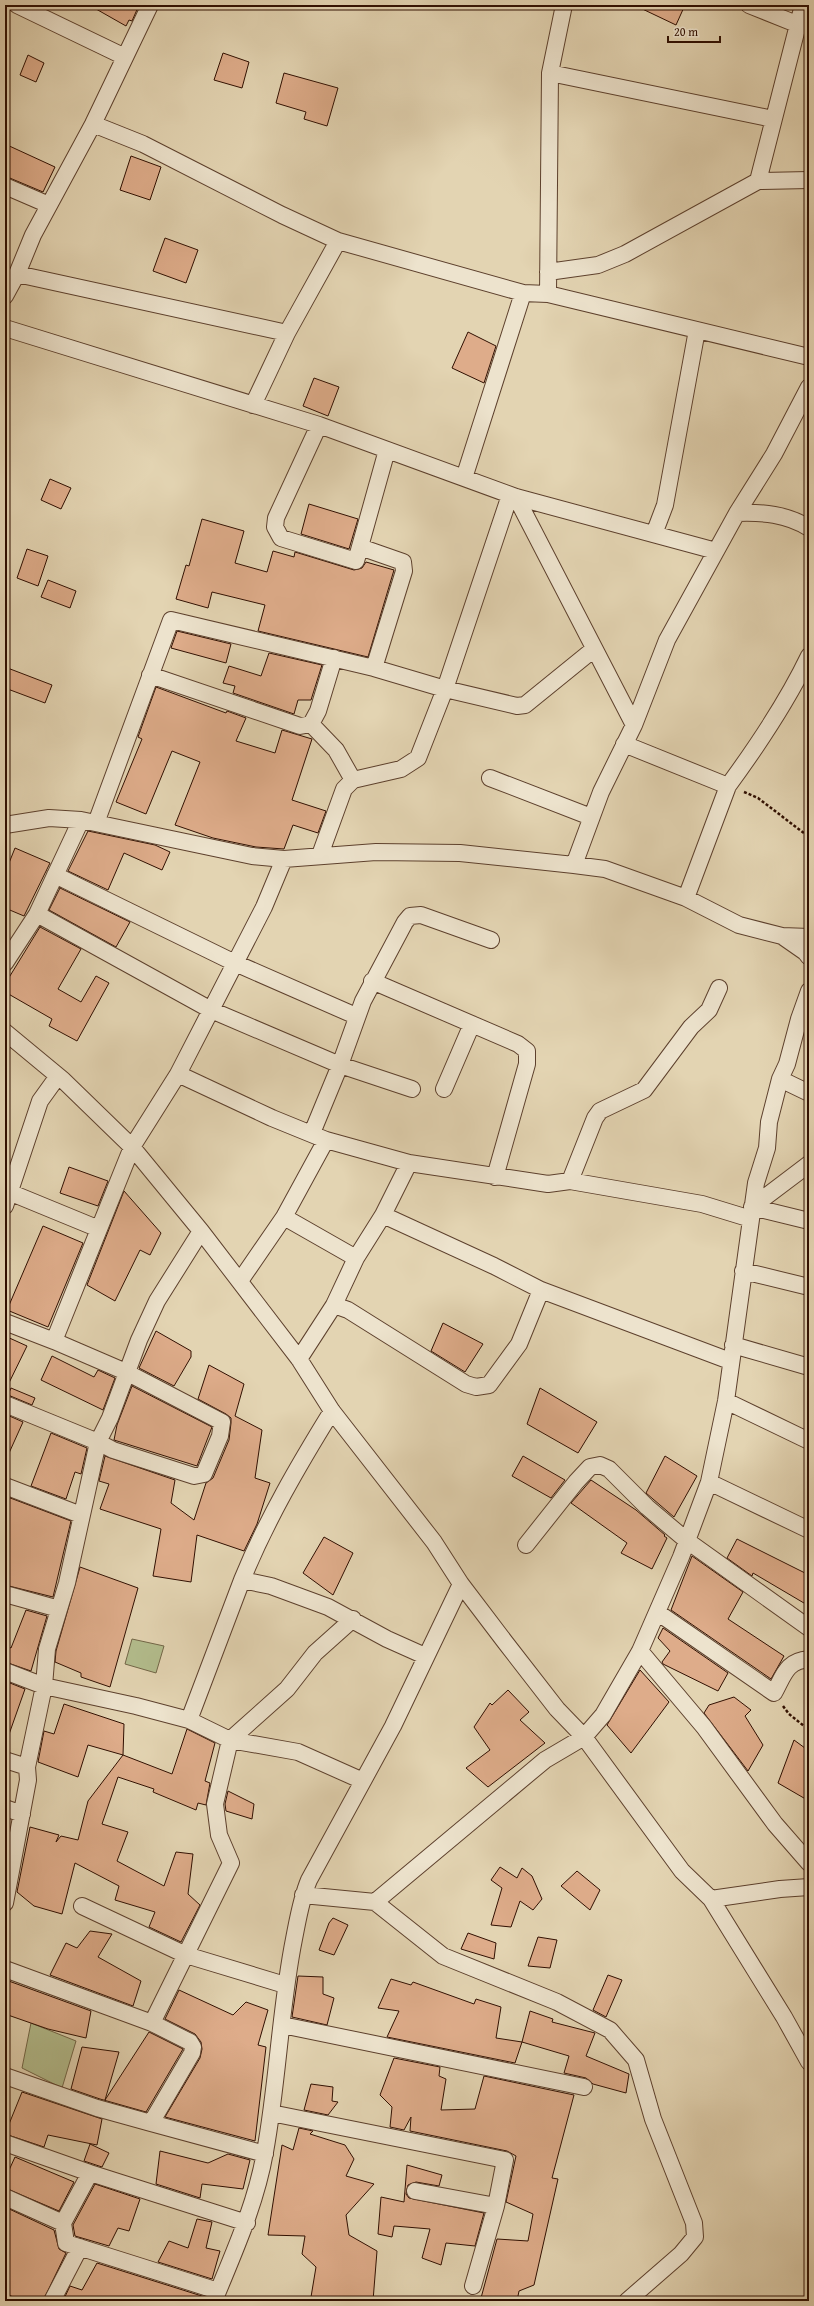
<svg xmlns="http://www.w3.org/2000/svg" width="814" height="2306" font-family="'Gentium Book Plus',serif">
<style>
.green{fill:#b3bd8d;stroke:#726647}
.building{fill:#deac8a;stroke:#300f01}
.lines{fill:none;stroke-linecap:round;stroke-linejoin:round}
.street-casing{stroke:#5d402d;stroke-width:18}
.path{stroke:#300f01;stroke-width:2.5;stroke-dasharray:3 2;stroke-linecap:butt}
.street{stroke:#ede3cd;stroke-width:16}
</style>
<rect width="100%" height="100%" fill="#e3d4b2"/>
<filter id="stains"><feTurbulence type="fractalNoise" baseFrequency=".005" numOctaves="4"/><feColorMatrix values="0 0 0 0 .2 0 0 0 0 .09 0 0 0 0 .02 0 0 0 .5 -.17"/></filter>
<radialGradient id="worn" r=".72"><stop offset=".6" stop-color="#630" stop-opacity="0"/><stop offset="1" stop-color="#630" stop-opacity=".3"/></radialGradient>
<!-- green -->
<path class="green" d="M 132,1639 L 164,1646 L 156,1673 L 125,1664 Z
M 31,2023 L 76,2041 L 62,2088 L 22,2068 Z"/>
<!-- building -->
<path class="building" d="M 89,5 L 139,5 L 132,21 L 129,20 L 126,26 Z
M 634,5 L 685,5 L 676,25 Z
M 223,53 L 249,62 L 242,88 L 214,80 Z
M 28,55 L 44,63 L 36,82 L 20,75 Z
M 284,73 L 338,88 L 327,126 L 304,119 L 306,112 L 276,103 Z
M 5,144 L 55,167 L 43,192 L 5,176 Z
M 131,156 L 161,167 L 150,200 L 120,190 Z
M 165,238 L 198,250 L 186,283 L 153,271 Z
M 468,332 L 496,346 L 484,383 L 452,368 Z
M 314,378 L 339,387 L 328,416 L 303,406 Z
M 50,479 L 71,488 L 61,509 L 41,500 Z
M 309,504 L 358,519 L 349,549 L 301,534 Z
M 202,519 L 244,531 L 235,563 L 267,572 L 273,551 L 294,557 L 295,552 L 354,570 L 362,568 L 366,562 L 394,570 L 368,657 L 258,631 L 265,605 L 212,592 L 208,608 L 176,599 L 186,565 L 189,566 Z
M 27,549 L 48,556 L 38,586 L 17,578 Z
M 48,580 L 76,591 L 70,608 L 41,597 Z
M 177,631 L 231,644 L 226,663 L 171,648 Z
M 269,653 L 322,665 L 311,700 L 298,700 L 294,714 L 233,693 L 235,686 L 223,683 L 229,666 L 261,676 Z
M 5,667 L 52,685 L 45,703 L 5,688 Z
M 156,687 L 226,713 L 227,711 L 246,718 L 236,741 L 275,753 L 282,730 L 312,739 L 292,800 L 326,811 L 318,833 L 293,825 L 284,849 L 256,847 L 213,838 L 175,825 L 200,762 L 172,751 L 146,814 L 116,802 L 142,739 L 138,737 Z
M 88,831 L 155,845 L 170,852 L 162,870 L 124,853 L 108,890 L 68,871 Z
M 15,848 L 50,863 L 24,916 L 5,908 L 5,873 Z
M 60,888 L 130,922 L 116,947 L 49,910 Z
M 40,927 L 81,949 L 58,989 L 81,1002 L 96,976 L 109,983 L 77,1041 L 49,1026 L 52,1019 L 5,992 L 5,984 Z
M 69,1167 L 108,1181 L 98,1206 L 60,1193 Z
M 124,1191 L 161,1233 L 150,1255 L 140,1250 L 115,1301 L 87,1285 Z
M 43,1226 L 83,1243 L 48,1327 L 7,1310 Z
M 443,1323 L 483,1344 L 465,1372 L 431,1351 Z
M 156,1331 L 191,1351 L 191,1357 L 174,1386 L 139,1368 Z
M 5,1336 L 27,1346 L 5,1391 Z
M 52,1356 L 94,1377 L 98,1370 L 115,1378 L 103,1410 L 41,1380 Z
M 209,1365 L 244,1384 L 235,1416 L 262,1430 L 255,1478 L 270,1483 L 257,1524 L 244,1551 L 197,1535 L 191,1582 L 153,1576 L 161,1529 L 100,1509 L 109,1484 L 99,1481 L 105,1456 L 175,1480 L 171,1503 L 194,1520 L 206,1483 L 213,1478 L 229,1440 L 231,1423 L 231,1418 L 226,1414 L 198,1399 Z
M 132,1386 L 212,1427 L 197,1466 L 114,1440 L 117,1425 Z
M 11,1388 L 35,1398 L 32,1405 L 8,1395 Z
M 540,1388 L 597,1422 L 578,1453 L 527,1424 Z
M 5,1414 L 23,1422 L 5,1462 Z
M 51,1433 L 87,1448 L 81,1474 L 75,1472 L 66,1499 L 31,1486 Z
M 523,1456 L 565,1480 L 551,1498 L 512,1476 Z
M 665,1456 L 697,1476 L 674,1517 L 646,1493 Z
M 591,1480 L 636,1510 L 665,1535 L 664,1536 L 667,1538 L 652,1569 L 621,1553 L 627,1543 L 571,1503 Z
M 5,1496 L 71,1521 L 53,1597 L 5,1585 Z
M 324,1537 L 353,1553 L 333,1595 L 303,1573 Z
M 737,1539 L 809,1575 L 809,1606 L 753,1573 L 752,1576 L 727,1558 Z
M 692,1556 L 743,1592 L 728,1619 L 784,1656 L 771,1679 L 671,1610 Z
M 80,1567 L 138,1588 L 110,1687 L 81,1677 L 81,1673 L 55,1662 L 56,1651 Z
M 26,1610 L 47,1616 L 31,1671 L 5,1662 L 5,1655 L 9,1647 L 11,1648 Z
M 663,1628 L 728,1673 L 718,1691 L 663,1664 L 662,1662 L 670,1651 L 658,1638 Z
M 640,1670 L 669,1702 L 631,1753 L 607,1725 Z
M 5,1681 L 25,1689 L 7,1740 L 5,1739 Z
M 508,1690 L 529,1712 L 520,1720 L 545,1743 L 488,1787 L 466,1768 L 490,1750 L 474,1727 L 490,1703 L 492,1705 Z
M 734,1697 L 751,1710 L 745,1716 L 763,1745 L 748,1771 L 704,1713 L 709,1705 Z
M 64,1704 L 124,1724 L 123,1755 L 88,1745 L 78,1777 L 38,1762 L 44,1731 L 54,1734 Z
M 187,1729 L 215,1743 L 205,1781 L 210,1783 L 206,1805 L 198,1803 L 196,1810 L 153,1792 L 154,1789 L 118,1777 L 102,1824 L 128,1832 L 117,1861 L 164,1886 L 176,1852 L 193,1854 L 188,1894 L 200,1905 L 181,1942 L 149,1927 L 155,1912 L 115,1900 L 119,1886 L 75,1863 L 62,1914 L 34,1906 L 17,1892 L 30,1827 L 59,1835 L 56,1842 L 61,1836 L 78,1840 L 88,1801 L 123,1755 L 172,1774 Z
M 794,1740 L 809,1751 L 809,1801 L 778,1783 Z
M 228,1791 L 254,1804 L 252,1819 L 226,1811 L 225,1804 Z
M 500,1867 L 517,1878 L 522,1868 L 532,1876 L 542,1899 L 533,1910 L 520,1901 L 511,1927 L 491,1925 L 502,1888 L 491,1880 Z
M 577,1871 L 600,1890 L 590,1910 L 561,1886 Z
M 333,1918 L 348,1925 L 334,1955 L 319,1950 L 329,1923 Z
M 90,1931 L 112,1934 L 98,1957 L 141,1981 L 133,2006 L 50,1975 L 66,1943 L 77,1948 Z
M 468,1933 L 496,1943 L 494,1959 L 461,1949 Z
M 538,1937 L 557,1940 L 550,1968 L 528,1966 Z
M 608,1975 L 622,1980 L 606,2017 L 593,2010 Z
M 298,1976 L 323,1977 L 323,1994 L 334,1998 L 327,2025 L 292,2017 Z
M 391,1979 L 411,1985 L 413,1982 L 474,2004 L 476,1999 L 501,2007 L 496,2038 L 522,2042 L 515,2063 L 387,2037 L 399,2011 L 378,2008 Z
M 6,1980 L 91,2011 L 86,2038 L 48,2029 L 5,2014 Z
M 179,1990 L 233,2015 L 246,2002 L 268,2010 L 258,2045 L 266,2047 L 255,2141 L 165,2117 L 200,2058 L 202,2049 L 201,2042 L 195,2034 L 165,2019 Z
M 530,2011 L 553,2019 L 552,2022 L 595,2033 L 586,2056 L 629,2074 L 626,2093 L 593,2084 L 586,2078 L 564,2073 L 569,2056 L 522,2042 Z
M 149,2032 L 183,2049 L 146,2112 L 100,2099 L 71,2089 L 82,2047 L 119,2052 L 105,2100 Z
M 394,2058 L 440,2067 L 439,2076 L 446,2079 L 441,2110 L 475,2109 L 484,2076 L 574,2095 L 552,2178 L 558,2179 L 534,2285 L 519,2291 L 517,2301 L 481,2298 L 497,2239 L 528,2241 L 533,2214 L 506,2202 L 516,2156 L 507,2151 L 410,2131 L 411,2117 L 404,2130 L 390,2127 L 392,2107 L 380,2095 Z
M 311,2084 L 333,2087 L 332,2101 L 338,2102 L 328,2115 L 304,2110 Z
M 22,2092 L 102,2119 L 97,2145 L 48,2135 L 44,2147 L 5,2134 Z
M 299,2128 L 313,2131 L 310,2134 L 345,2145 L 354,2159 L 346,2176 L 374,2184 L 346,2215 L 349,2235 L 377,2251 L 373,2301 L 338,2301 L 311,2297 L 316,2267 L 302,2254 L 305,2236 L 268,2235 L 282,2145 L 293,2150 Z
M 90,2144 L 109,2153 L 102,2167 L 84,2161 Z
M 160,2151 L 208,2163 L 228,2154 L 250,2160 L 243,2189 L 202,2184 L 200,2198 L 156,2184 Z
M 15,2157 L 74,2182 L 59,2211 L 5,2188 L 5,2179 Z
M 407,2165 L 442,2175 L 439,2186 L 416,2182 L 408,2185 L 406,2194 L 409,2198 L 484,2213 L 475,2246 L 446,2243 L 441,2265 L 422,2258 L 430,2229 L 394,2226 L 392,2237 L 378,2234 L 381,2197 L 404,2202 Z
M 95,2184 L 140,2199 L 129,2231 L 118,2228 L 109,2246 L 75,2236 L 73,2225 Z
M 5,2207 L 54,2230 L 59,2249 L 66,2253 L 43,2301 L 21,2301 L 5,2293 Z
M 197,2219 L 212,2222 L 206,2248 L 220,2251 L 212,2279 L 158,2262 L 169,2241 L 188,2248 Z
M 97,2263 L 205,2297 L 205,2301 L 63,2301 L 70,2286 L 82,2290 Z"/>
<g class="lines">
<!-- street casing -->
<g class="street-casing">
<path id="street" d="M 17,5 L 125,57
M 749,5 L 799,25
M 550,73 L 773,119
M 93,124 L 143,144 L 282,215 L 338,241 L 523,293 L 548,294 L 809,357
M 758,181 L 803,5
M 5,186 L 49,205
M 548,272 L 598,265 L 625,254 L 758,181 L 809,180
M 17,274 L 287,333
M 548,294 L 550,73 L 564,5
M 5,296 L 17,274 L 33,235 L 93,124 L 150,5
M 5,328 L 319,425 L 516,497 L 716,551
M 253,405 L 287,333 L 338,241
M 319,425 L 276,518 L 275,527 L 281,538 L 356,561 L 387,450
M 464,478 L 523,293
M 516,497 L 634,725
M 737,513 C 762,512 787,514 809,528
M 654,534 L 665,505 L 697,330
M 360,547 L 403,562 L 404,571 L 374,668 L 445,689 L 517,706 L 525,705 L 594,649
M 150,675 L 300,726 L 311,724 L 318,711 L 334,658
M 311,724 L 336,750 L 353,780
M 624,744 L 728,786 C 758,745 787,702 809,656
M 490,778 L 591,817
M 96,823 L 171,620 L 374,668
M 5,825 L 49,818 L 81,820 L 252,856 L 284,859 L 376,852 L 460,853 L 574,865 L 605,869 L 686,898 L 739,925 L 782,936 L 809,937
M 320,855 L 344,789 L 353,780 L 401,769 L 418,758 L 445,689 L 510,495
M 574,865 L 601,792 L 634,725 L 667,640 L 737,513 L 774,454 L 809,387
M 55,875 L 235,963 L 356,1016
M 686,898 L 728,786
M 37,914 L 211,1010 L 340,1065 L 412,1089
M 782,936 L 805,952 L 809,957
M 5,963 L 37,914 L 81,820
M 372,981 L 518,1044 L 527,1051 L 527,1064 L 495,1177
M 5,1032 L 63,1080 L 132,1147 L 201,1231 L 299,1359 L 332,1411 L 434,1542 L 461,1584 L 505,1642 L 557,1709 L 584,1737 L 682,1871 L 711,1899 L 784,2017 L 809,2062
M 178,1074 L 264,907 L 284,859
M 780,1079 L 809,1093
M 444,1089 L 472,1024
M 312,1133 L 340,1065 L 363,1001 L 405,922 L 410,916 L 421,915 L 491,940
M 570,1181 L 595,1118 L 600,1111 L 644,1090 L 691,1027 L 709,1010 L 719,988
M 9,1192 L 99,1229
M 5,1206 L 40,1101 L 58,1076
M 752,1207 L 809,1164
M 752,1207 L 809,1221
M 383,1215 L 409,1163
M 284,1217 L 356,1258
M 743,1271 L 809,1287
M 240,1281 L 284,1217 L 326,1140
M 334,1305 L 356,1258 L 383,1215 L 494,1266 L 541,1290 L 730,1361
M 5,1322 L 54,1341 L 132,1147 L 178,1074 L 272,1118 L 326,1140 L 409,1163 L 548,1184 L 570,1181 L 702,1204 L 751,1219
M 733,1345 L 809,1367
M 299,1359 L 334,1305 L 348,1310 L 466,1384 L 476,1387 L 489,1385 L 519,1344 L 541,1290
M 726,1401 L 809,1441
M 5,1404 L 98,1442 L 113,1450 L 194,1476 L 204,1474 L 220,1436 L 222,1422 L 126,1372 L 54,1341
M 709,1482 L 809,1530
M 5,1486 L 81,1515
M 526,1545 L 576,1482 L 590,1467 L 600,1465 L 609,1469 L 647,1507 L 686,1540 L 809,1628
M 242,1580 C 266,1521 298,1466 332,1411
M 5,1594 L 59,1609
M 657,1612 L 774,1693 C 784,1675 786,1661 809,1659
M 353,1619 L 315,1653 L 287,1689 L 230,1740 L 298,1752 L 363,1781
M 640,1651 L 704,1727 L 775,1824 L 809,1863
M 5,1671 L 44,1686 L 136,1706 L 189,1720 L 242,1580 L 271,1586 L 328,1607 L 387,1639 L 425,1656
M 5,1760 L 27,1767
M 5,1808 L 22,1814
M 303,1895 L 375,1902 L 545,1760 L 584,1737 L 603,1715 L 640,1651 L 681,1557 L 709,1482 L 726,1401 L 756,1183 L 767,1148 L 769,1122 L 780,1079 L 787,1064 L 799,1019 L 809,991
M 711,1899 L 780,1889 L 809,1887
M 375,1902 L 443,1956 L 557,2002 L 610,2030 L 636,2060 L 653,2119 L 694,2223 L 695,2237 L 681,2254 L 627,2301
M 5,1903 L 28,1780 L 27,1767 L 44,1686 L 47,1649 L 67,1583 L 98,1442 L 110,1418 L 139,1340 L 157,1301 L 201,1231
M 82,1906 L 186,1955 L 285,1985
M 5,1969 L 152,2023 L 231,1863 L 219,1835 L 215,1804 L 230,1740 L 189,1720
M 152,2023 L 190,2042 L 193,2047 L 192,2053 L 151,2123 L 265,2154
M 282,2025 L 584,2087
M 5,2076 L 97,2108 L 151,2123
M 271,2113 L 505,2160 L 496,2206 L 473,2286
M 5,2143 L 90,2173 L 247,2223
M 90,2173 L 63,2223 L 66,2243 L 218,2291
M 415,2191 L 496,2206
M 5,2197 L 63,2223
M 52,2301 L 80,2247
M 214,2301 C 234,2252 256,2204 265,2152 C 278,2081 280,2009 294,1939 C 298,1919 301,1899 309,1880 L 393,1726 L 461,1584"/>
</g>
<!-- path -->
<path class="path" d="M 744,792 L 758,798 L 809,837
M 783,1706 L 789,1714 L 809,1730"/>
<!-- street -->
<use href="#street" class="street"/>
</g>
<!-- margin -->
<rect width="814" height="2306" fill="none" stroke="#e3d4b2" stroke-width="20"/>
<rect x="6" y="6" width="802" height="2294" fill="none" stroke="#300f01" stroke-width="2"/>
<rect x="10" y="10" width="794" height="2286" fill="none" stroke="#300f01"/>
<!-- scale -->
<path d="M668 36v6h52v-6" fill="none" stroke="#300f01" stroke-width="2"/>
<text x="674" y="36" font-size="12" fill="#300f01" stroke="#ede3cd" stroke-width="3" paint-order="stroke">20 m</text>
<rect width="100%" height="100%" filter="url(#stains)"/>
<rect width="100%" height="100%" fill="url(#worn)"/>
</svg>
